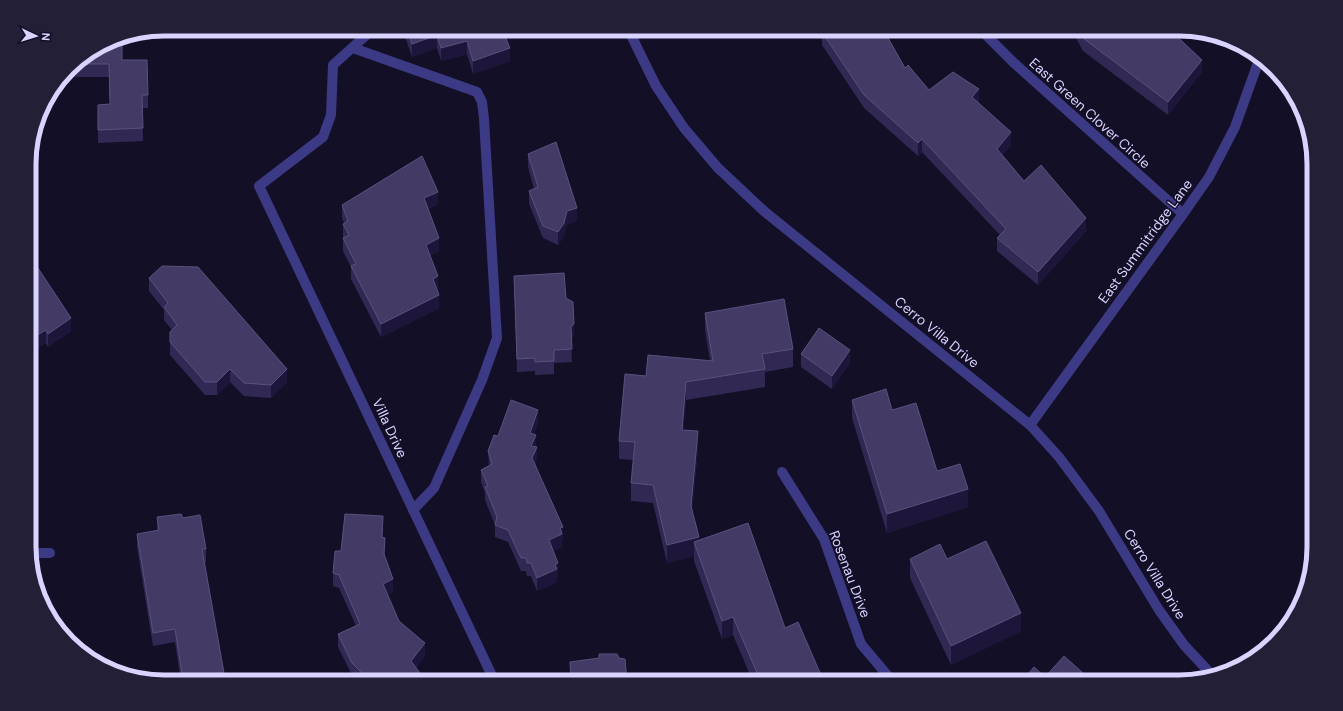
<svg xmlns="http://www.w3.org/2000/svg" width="1343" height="711" font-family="'DM Sans',sans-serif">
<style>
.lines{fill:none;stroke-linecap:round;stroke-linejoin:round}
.service{stroke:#3d3a85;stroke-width:10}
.minor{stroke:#3d3a85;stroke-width:10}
.tertiary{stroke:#3d3a85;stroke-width:10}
.wall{fill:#312854}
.shaded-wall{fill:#1d163a}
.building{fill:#433a66;stroke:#5a527e}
.labels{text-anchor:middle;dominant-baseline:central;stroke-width:3;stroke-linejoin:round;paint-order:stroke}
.street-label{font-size:14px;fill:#d9d4ff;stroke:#130f26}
.rim{fill:none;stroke:#d9d4ff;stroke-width:5}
</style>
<rect width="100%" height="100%" fill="#130f26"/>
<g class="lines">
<!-- service -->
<path class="service" d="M 353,48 L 477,92 L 482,102 L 484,119 L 497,338 L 482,380 L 434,488 L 413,510
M 30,555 L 40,553 L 50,553"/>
<!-- minor -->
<path class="minor" d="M 373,29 L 333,65 L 331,115 L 323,137 L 259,186 L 495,682
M 982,29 L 987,36 L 1014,63 L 1183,214
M 1030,425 L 1183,214 L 1209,177 L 1235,127 L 1259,60
M 782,472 L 824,539 L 861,644 L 893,682"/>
<!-- tertiary -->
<path class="tertiary" d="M 628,29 L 656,86 L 684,128 L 718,168 L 765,212 L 1030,425 L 1059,457 L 1099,511 L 1159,610 L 1184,645 L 1211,674"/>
</g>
<!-- wall -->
<path class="wall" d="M 214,29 L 228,29 L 217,35 Z
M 235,29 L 254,29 L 250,33 L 242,34 Z
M 403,29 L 502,29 L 510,61 L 473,74 L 467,54 L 441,61 L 437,48 L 412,57 L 403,31 Z
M 1071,29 L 1140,29 L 1146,38 L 1202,72 L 1168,115 L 1083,51 Z
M 822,32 L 905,68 L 929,90 L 979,102 L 978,102 L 1011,145 L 1002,155 L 1024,181 L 1086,231 L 1038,285 L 997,251 L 997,238 L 1000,235 L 922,152 L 918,156 L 864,108 L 822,45 Z
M 116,43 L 122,60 L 148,95 L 148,108 L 142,108 L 143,141 L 98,143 L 98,105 L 110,104 L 109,77 L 64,77 L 75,63 Z
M 528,154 L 577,221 L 567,224 L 564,236 L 558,245 L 543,238 L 529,204 L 529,191 L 534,189 L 528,167 Z
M 438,204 L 428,209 L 439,251 L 430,256 L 438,289 L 437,290 L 439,308 L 381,337 L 351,279 L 351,267 L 343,251 L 343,238 L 344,238 L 343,237 L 343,224 L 344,223 L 342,218 L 342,205 Z
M 30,256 L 71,331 L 48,347 L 46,343 L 32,351 L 30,348 Z
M 514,276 L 566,298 L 574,336 L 571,339 L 572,362 L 554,363 L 554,374 L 535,375 L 535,371 L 517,372 Z
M 149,278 L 287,382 L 271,398 L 244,396 L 230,382 L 217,395 L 205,395 L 170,355 L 170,342 L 172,330 L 164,320 L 164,310 L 149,291 Z
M 705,313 L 793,349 L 793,367 L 765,372 L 765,387 L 686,400 L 683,430 L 698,449 L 692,511 L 699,541 L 785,628 L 824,682 L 753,682 L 733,635 L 722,639 L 694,561 L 694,556 L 667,563 L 653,503 L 631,501 L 631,483 L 633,460 L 619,459 L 619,441 L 646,376 L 710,361 L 705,330 Z
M 801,354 L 850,363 L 832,389 L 801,367 Z
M 852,400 L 892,410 L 937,471 L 968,507 L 887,533 L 852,418 Z
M 538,423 L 534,434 L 537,460 L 535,464 L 563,540 L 562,540 L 562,547 L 553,551 L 558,576 L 557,577 L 557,582 L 537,591 L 531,576 L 527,576 L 526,571 L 521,571 L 508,542 L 495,537 L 495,525 L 485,500 L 485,493 L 481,482 L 481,470 L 489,466 L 488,451 L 498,436 Z
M 157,517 L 183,518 L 206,549 L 206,562 L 204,562 L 224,673 L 224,682 L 181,682 L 175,642 L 153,646 L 137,547 L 137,534 L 157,531 Z
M 383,529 L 382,537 L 385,551 L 385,557 L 393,592 L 387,595 L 399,621 L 425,656 L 416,668 L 420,682 L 359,682 L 352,675 L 338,647 L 338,634 L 356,626 L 339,588 L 333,586 L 333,573 L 341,551 Z
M 910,559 L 947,559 L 1021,631 L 951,665 L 910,578 Z"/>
<!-- shaded-wall -->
<path class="shaded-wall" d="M 217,29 L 228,29 L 217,35 Z
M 250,29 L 254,29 L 250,33 Z
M 437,35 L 437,48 L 412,57 L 412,44 Z
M 467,41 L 467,54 L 441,61 L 441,48 Z
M 510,48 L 510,61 L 473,74 L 473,61 Z
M 1202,60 L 1202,72 L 1168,115 L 1168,102 Z
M 979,89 L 979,102 L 972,110 L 972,97 Z
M 1011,132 L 1011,145 L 997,162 L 997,149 Z
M 922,139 L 922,152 L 918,156 L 918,143 Z
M 438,192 L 438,204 L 424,210 L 424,198 Z
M 577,208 L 577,221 L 567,224 L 564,236 L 558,245 L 558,232 L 567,211 Z
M 1086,218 L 1086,231 L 1038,285 L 1038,272 Z
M 439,238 L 439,251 L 426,258 L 426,245 Z
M 438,276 L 438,289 L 433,292 L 433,279 Z
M 439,295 L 439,308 L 381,337 L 381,324 Z
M 71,318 L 71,331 L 48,347 L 48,334 Z
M 574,324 L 574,336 L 571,340 L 571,327 Z
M 46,330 L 46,343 L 32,351 L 32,338 Z
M 850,350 L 850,363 L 832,389 L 832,376 Z
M 230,369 L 230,382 L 217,395 L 217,382 Z
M 287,369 L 287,382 L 271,398 L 271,385 Z
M 686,382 L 686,400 L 682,448 L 682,430 Z
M 538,410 L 538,423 L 530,446 L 530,433 Z
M 698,431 L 698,449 L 691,523 L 691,506 Z
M 536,435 L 536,447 L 531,446 Z
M 537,447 L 537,460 L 532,471 L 532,458 Z
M 968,489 L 968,507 L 887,533 L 887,514 Z
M 563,527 L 563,540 L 562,540 L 562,547 L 549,553 L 549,540 L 560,528 Z
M 699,537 L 699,554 L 694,542 L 694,556 L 667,563 L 667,545 Z
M 385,538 L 385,551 L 384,567 L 384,554 Z
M 558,563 L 558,576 L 557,577 L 557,582 L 537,591 L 537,578 Z
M 393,579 L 393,592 L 383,597 L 383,584 Z
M 1021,613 L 1021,631 L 951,665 L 951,646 Z
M 733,617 L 733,635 L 722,639 L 722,621 Z
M 425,643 L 425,656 L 411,674 L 411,661 Z
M 420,673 L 420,682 L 413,682 Z"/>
<!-- building -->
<path class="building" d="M 407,29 L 502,29 L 510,48 L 473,61 L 467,41 L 441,48 L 437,35 L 412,44 Z
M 824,29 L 883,29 L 905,68 L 908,65 L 929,90 L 953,72 L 979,89 L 972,97 L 1011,132 L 997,149 L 1024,181 L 1041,165 L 1086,218 L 1038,272 L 997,238 L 1006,229 L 922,139 L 918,143 L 864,95 L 822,32 Z
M 1078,29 L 1140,29 L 1146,38 L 1154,29 L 1169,29 L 1202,60 L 1168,102 L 1083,38 Z
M 112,39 L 115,39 L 116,43 L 122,42 L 122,60 L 147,60 L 148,95 L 142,95 L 143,128 L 98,130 L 98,105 L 110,104 L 109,64 L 74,64 L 75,63 Z
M 556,142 L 577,208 L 567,211 L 564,223 L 558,232 L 543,226 L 529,191 L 538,187 L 528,154 Z
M 422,156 L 438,192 L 424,198 L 439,238 L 426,245 L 438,276 L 433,279 L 439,295 L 381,324 L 351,266 L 356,264 L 343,238 L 349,235 L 343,224 L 348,221 L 342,205 Z
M 30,256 L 71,318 L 48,334 L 46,330 L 32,338 L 30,335 Z
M 162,266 L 198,267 L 287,369 L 271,385 L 244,383 L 230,369 L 217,382 L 205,382 L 170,342 L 170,332 L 177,325 L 164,307 L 168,303 L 149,278 Z
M 564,273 L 566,298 L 573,302 L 574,324 L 571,327 L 572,349 L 554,350 L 554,361 L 535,362 L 535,358 L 517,359 L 514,276 Z
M 784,299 L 793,349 L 762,354 L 765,369 L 686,382 L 682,430 L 698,431 L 691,506 L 699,537 L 667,545 L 653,485 L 631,483 L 635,442 L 619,441 L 625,374 L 646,376 L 648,355 L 713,361 L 705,313 Z
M 819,328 L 850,350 L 832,376 L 801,354 Z
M 886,389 L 892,410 L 916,403 L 937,471 L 960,464 L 968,489 L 887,514 L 852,400 Z
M 511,400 L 538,410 L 530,433 L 536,435 L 531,446 L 537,447 L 532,458 L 563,527 L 560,528 L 562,534 L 549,540 L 558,563 L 555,565 L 557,569 L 537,578 L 531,563 L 527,563 L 526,558 L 521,558 L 508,530 L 495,525 L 497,517 L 485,487 L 488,486 L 481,470 L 492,464 L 488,451 L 494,435 L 498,436 Z
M 181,514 L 183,518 L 200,515 L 206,549 L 202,549 L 224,673 L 183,680 L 175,629 L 153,633 L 137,534 L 159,530 L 157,517 Z
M 345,514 L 383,516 L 382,537 L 385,538 L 384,554 L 393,579 L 383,584 L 399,621 L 425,643 L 411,661 L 420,673 L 413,682 L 371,682 L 352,663 L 338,634 L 360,624 L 339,575 L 333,573 L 335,551 L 341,551 Z
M 748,523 L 785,628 L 798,622 L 824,682 L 761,682 L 733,617 L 722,621 L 694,542 Z
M 986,541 L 1021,613 L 951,646 L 910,559 L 940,544 L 947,559 Z
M 599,654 L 617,654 L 619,658 L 625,659 L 627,682 L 571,682 L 570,662 L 599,658 Z
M 1064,656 L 1093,682 L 1021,682 L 1034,667 L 1045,677 Z"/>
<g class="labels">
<!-- street labels -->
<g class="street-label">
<text transform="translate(1090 113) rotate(42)">East Green Clover Circle</text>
<text transform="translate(1145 241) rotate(-54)">East Summitridge Lane</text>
<text transform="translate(937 332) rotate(39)">Cerro Villa Drive</text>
<text transform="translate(390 428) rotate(65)">Villa Drive</text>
<text transform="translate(850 574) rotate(69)">Rosenau Drive</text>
<text transform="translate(1155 574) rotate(58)">Cerro Villa Drive</text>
</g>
</g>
<!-- crop -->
<path d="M0 0H1343V711H0ZM164 36H1179A128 128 0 0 1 1307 164V547A128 128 0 0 1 1179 675H164A128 128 0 0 1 36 547V164A128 128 0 0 1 164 36Z" fill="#231f37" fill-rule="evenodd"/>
<path class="rim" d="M164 36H1179A128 128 0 0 1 1307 164V547A128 128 0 0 1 1179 675H164A128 128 0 0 1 36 547V164A128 128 0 0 1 164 36Z"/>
<!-- north arrow -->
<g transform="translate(36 36) rotate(94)" stroke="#130f26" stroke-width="3" paint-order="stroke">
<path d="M0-3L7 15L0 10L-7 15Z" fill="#d9d4ff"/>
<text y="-6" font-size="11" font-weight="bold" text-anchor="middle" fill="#d9d4ff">N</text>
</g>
</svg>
